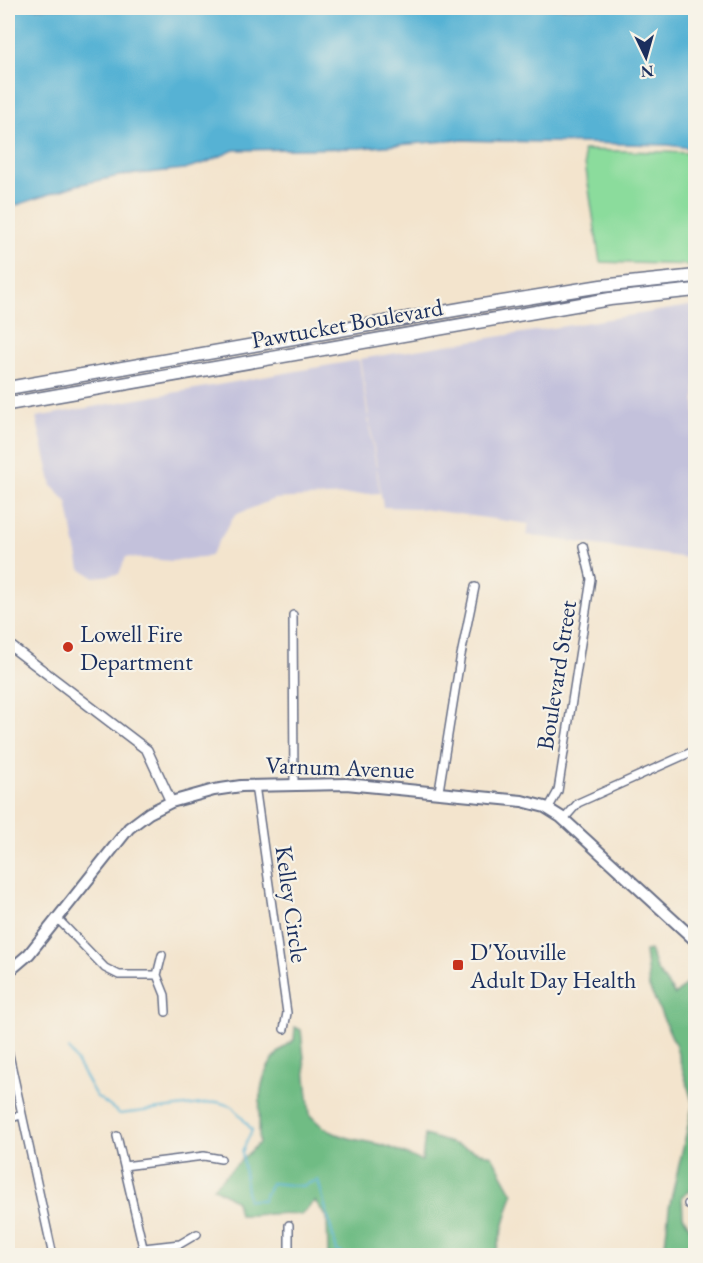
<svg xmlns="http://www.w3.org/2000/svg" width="703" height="1263" font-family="'EB Garamond',serif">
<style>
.industrial{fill:#c3c1db}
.green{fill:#8bdc9c;stroke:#53867d;stroke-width:1.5}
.forest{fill:#70bc84;stroke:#467671;stroke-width:1.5}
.water{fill:#56b2d4;stroke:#387099;stroke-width:1.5}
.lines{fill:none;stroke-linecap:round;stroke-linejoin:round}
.stream{stroke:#56b2d4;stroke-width:2}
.minor-casing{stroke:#676e85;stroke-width:10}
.tertiary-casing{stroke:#676e85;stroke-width:12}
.secondary-casing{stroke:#676e85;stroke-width:14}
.primary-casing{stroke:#676e85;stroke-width:15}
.minor{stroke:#fff;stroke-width:7}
.tertiary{stroke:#fff;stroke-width:9}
.secondary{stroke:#fff;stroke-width:10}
.primary{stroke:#fff;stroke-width:12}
.poi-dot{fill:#c8321e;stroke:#f7f3e8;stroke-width:2}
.labels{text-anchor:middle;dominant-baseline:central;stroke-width:4.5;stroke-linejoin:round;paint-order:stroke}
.street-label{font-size:24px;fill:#1b2f5e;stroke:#f7f3e8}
.poi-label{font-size:24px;fill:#1b2f5e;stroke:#f7f3e8;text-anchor:start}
</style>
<rect width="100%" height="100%" fill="#f7f3e8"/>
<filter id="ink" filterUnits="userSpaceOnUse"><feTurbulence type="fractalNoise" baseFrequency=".0167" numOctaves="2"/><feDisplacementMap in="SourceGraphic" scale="12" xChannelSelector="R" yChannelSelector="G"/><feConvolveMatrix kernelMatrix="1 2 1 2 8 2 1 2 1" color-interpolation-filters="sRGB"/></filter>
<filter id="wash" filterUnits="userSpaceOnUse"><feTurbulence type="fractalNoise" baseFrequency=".008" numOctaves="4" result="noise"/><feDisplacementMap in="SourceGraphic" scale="24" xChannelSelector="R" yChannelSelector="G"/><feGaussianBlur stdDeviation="1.35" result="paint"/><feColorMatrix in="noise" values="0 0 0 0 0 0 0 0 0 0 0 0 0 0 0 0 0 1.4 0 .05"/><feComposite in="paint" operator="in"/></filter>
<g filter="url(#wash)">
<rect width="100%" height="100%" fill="#f3e4cd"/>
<!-- industrial -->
<path class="industrial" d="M 695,305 L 695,559 L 526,535 L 529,524 L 416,508 L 383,507 L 360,359 Z
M 359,360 L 380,493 L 274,499 L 235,515 L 210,556 L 172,561 L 126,557 L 119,574 L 95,577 L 80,569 L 67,502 L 52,486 L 36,417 Z"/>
<!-- green -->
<path class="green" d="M 583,150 L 695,153 L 695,265 L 600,262 Z"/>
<!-- forest -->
<path class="forest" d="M 650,950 L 656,969 L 675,995 L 695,975 L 695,1187 L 682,1196 L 683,1216 L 695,1236 L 695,1255 L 664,1255 L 669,1208 L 693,1104 L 675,1044 L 649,987 L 645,951 Z
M 295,1027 L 301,1030 L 310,1115 C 331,1138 350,1138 378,1144 C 392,1147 408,1156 422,1161 L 425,1135 L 492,1156 L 513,1194 L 495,1255 L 328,1255 L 327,1217 L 315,1201 L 301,1215 C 280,1211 261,1216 239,1215 L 236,1201 L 213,1187 L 259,1143 C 260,1102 254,1065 294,1040 Z"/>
<!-- water -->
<path class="water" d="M 8,8 L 695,8 L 695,149 L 668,145 L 459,140 L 360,148 L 234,150 L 205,163 L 184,169 L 119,176 L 77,185 L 8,208 Z"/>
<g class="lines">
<!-- stream -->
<path class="stream" d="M 69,1049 L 96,1096 L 120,1114 L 218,1102 L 233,1107 L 252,1130 L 242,1152 L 248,1200 L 263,1200 L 271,1183 L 302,1186 L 318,1180 L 337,1251 L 348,1256"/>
</g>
</g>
<g filter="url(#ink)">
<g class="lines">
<!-- minor casing -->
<g class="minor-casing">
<path id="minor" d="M 293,615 L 294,784
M 255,785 L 287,1013 L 284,1029
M 439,791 L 460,660 L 475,587
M 548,809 L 558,791 L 591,579 L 583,546
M 564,819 L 578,803 L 696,750
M 57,918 L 105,968 L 119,975 L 157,975
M 687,933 L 696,929
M 162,955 L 157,975 L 165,995 L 166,1012
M 8,1050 L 53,1256
M 8,1119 L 21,1115
M 117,1136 L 145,1256
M 124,1166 L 204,1156 L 221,1159
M 688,1204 L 696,1200
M 144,1248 L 180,1244 L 197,1234
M 289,1256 L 289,1225"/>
</g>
<!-- tertiary casing -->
<g class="tertiary-casing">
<path id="tertiary" d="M 8,644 L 147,750 L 171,802"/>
</g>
<!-- secondary casing -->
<g class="secondary-casing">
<path id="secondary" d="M 8,972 L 29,954 L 129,828 L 149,813 L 171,802 L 214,790 L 241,786 L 346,784 L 522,801 L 545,807 L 561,817 L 696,941"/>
</g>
<!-- primary casing -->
<g class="primary-casing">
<path id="primary" d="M 8,388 L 483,305 L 601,286 L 696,276
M 8,404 L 610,299 L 696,290"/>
</g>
<!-- minor -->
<use href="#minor" class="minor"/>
<!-- tertiary -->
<use href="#tertiary" class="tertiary"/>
<!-- secondary -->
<use href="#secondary" class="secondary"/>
<!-- primary -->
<use href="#primary" class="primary"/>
</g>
</g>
<!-- markers -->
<g class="poi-dot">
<circle cx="68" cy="647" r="6"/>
<rect x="452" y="959" width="12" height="12" rx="3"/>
</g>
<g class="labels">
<!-- street labels -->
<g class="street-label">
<text transform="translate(347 323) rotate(-10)">Pawtucket Boulevard</text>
<text transform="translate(556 675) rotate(-81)">Boulevard Street</text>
<text transform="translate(340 767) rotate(2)">Varnum Avenue</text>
<text transform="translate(292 904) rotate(82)">Kelley Circle</text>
</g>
<!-- poi labels -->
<g class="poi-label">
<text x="80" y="633">Lowell Fire<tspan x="80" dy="28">Department</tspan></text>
<text x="470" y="951">D'Youville<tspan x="470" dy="28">Adult Day Health</tspan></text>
</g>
</g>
<!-- margin -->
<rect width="703" height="1263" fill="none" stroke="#f7f3e8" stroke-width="30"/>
<!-- north arrow -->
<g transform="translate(646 57) rotate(175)" stroke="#f7f3e8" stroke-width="4.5" paint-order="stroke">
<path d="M0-4.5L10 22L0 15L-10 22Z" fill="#1b2f5e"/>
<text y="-9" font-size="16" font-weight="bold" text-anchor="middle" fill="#1b2f5e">N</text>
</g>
</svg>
